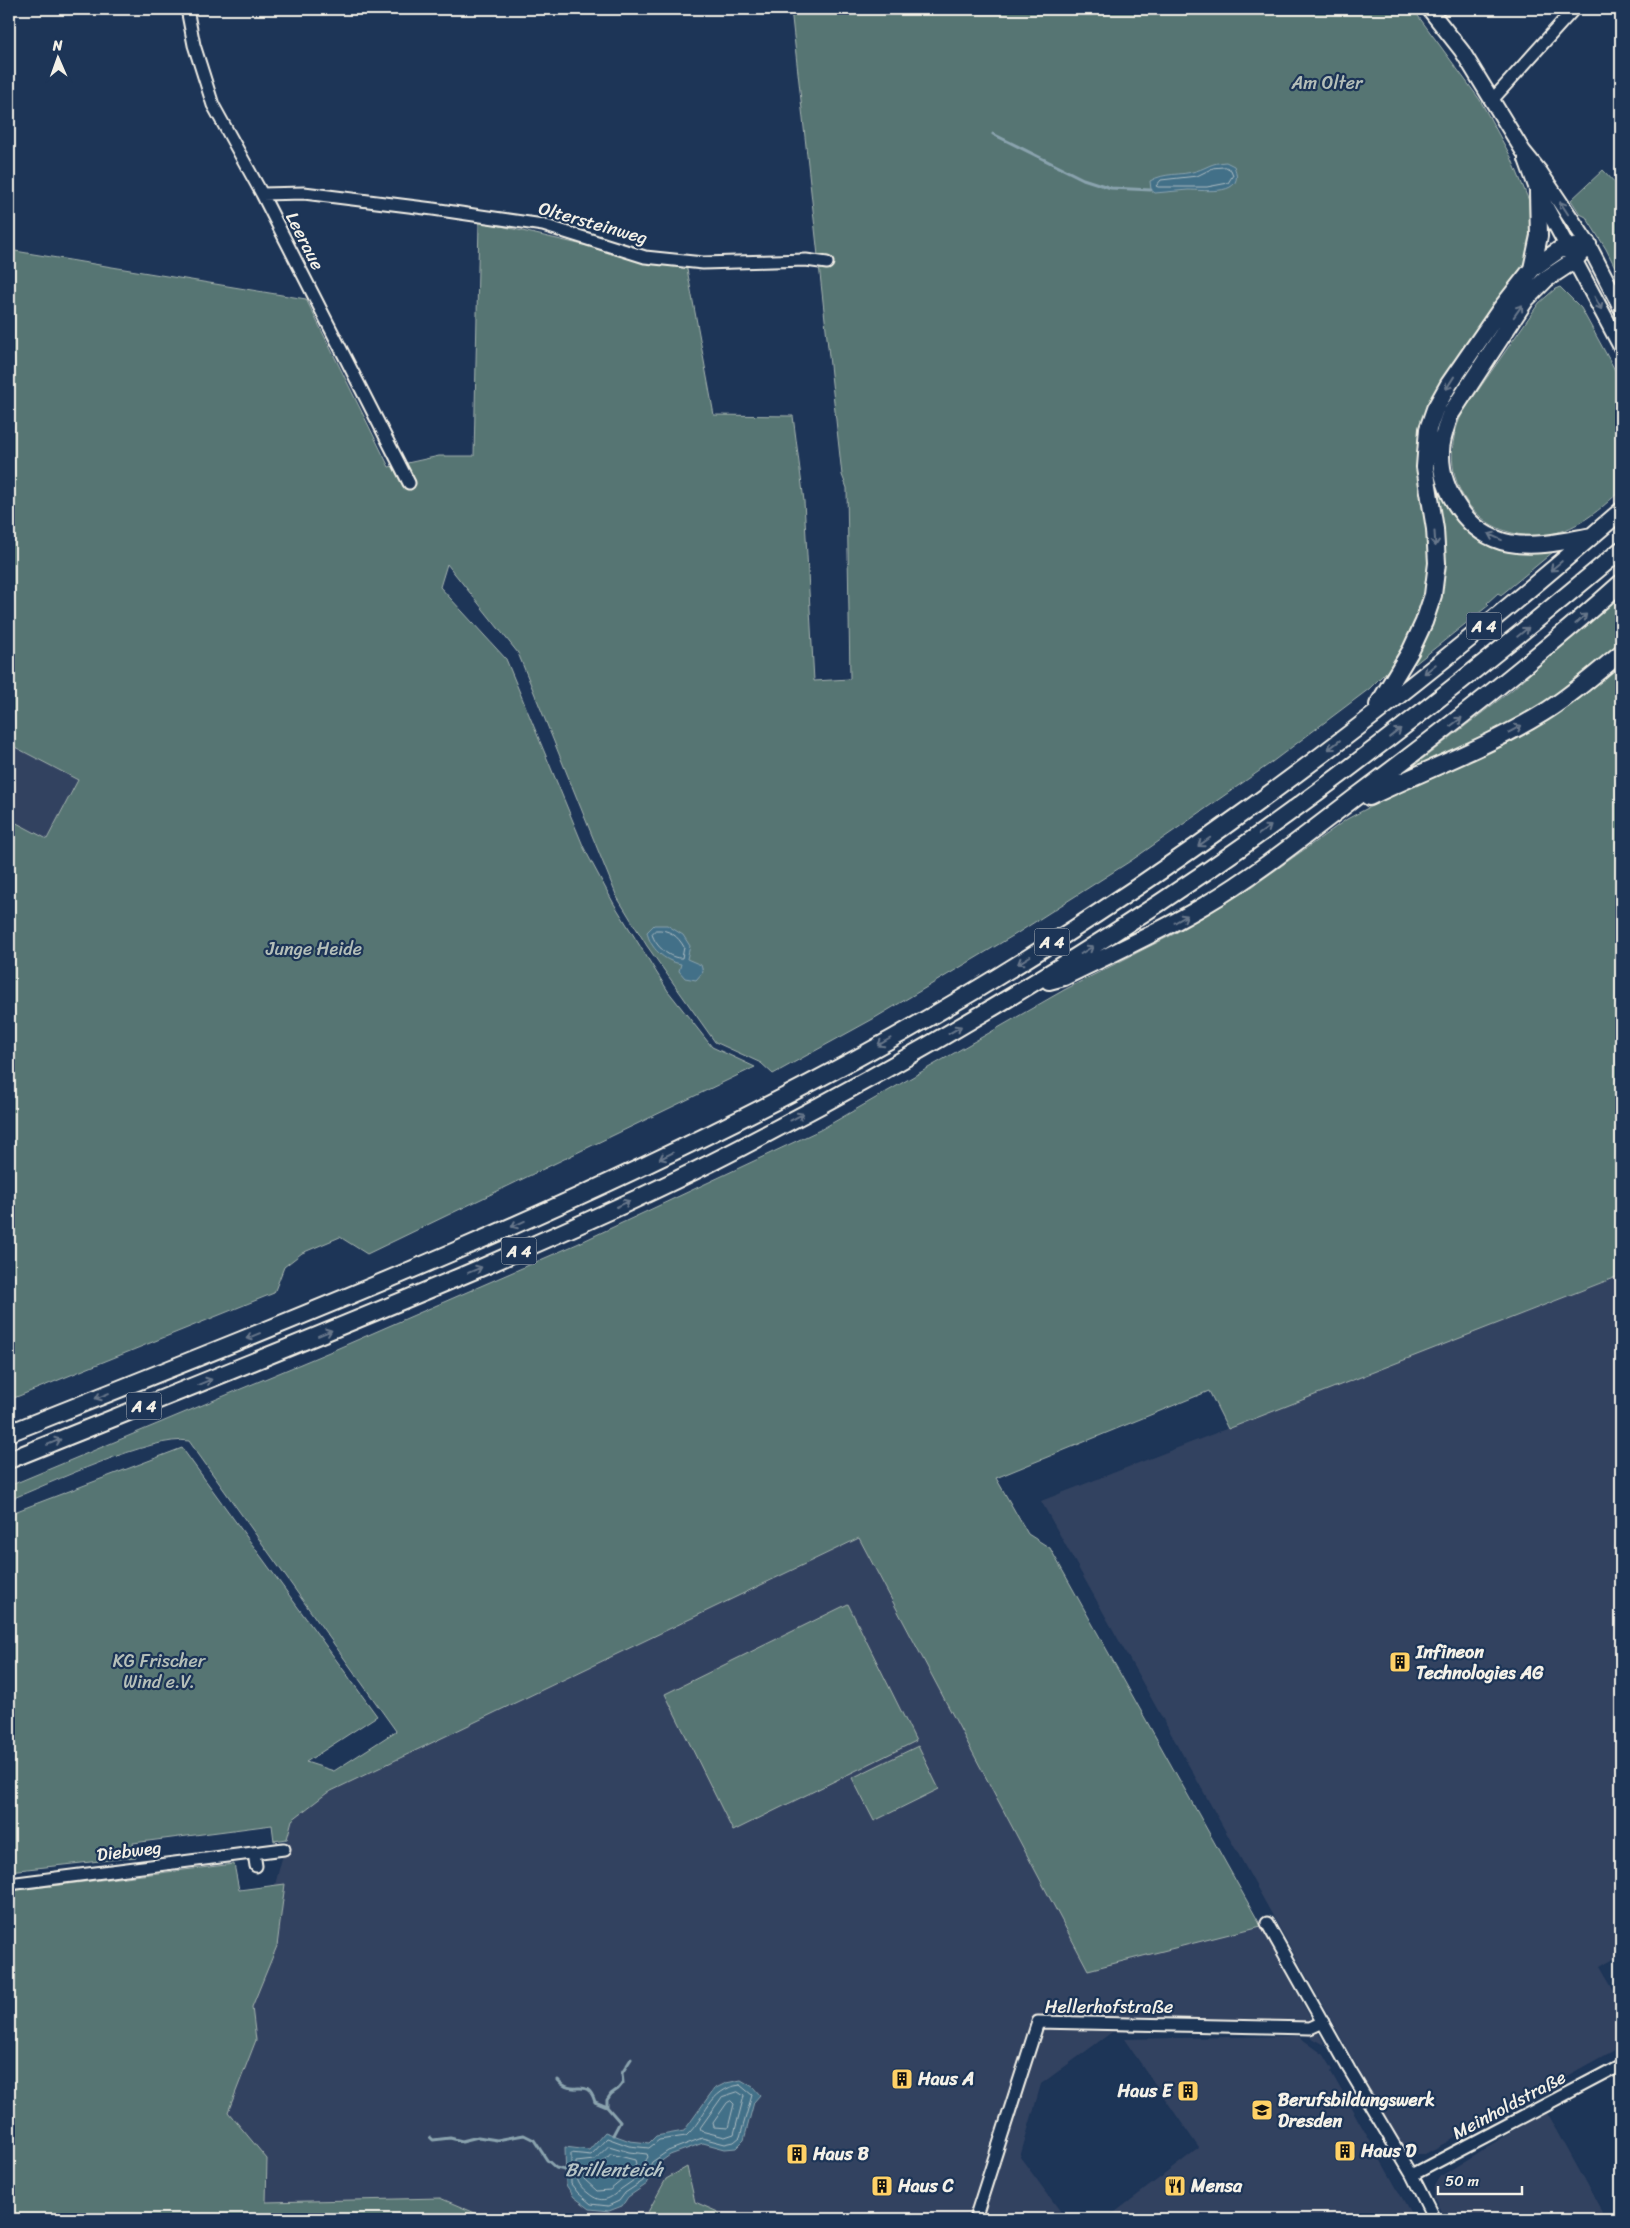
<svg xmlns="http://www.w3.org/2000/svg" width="1630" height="2228" font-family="Sriracha,sans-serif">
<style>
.built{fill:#334260}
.green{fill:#567573;stroke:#a5b3ae}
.water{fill:#436f88;stroke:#8aa3ae}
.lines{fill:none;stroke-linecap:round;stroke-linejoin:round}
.shore{stroke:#adbdc2;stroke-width:1}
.stream{stroke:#8aa3ae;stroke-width:3}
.minor-casing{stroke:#f4f1e8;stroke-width:15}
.major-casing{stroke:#f4f1e8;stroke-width:18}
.highway-casing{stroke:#f4f1e8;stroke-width:20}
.minor{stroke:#1d3557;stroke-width:11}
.major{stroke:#1d3557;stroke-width:14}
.highway{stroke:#1d3557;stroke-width:16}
.oneway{stroke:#68778a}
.labels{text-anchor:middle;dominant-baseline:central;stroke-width:4.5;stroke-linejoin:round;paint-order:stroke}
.shield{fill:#1d3557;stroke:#b4b9bc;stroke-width:1}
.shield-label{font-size:16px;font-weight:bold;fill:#f4f1e8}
.park-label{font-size:18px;fill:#b5bfb9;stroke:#1d3557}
.street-label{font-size:18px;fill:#f4f1e8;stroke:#1d3557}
.poi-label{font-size:18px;font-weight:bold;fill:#f4f1e8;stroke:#1d3557;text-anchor:start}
.water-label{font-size:19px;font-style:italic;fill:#b6c4c6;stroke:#1d3557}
</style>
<rect width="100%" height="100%" fill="#1d3557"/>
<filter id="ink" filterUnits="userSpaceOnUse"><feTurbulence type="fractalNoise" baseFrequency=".02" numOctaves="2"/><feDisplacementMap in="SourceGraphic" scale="10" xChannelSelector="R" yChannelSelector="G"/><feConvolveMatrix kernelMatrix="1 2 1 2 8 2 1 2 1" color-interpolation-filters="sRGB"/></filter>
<g filter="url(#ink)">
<!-- built -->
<path class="built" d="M 9,744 L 78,780 L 47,839 L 9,819 Z
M 1621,1275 L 1621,1957 L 1619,1955 L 1600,1966 L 1621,2002 L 1621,2046 L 1425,2154 L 1406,2154 L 1041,1501 Z
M 859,1538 L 1088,1969 L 1261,1926 L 1325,2045 L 1305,2034 L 1112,2032 L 1041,2084 L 1020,2157 L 1066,2219 L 202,2219 L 275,1885 L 292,1820 L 327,1793 Z
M 1298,2036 L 1324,2055 L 1333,2070 L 1331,2072 L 1414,2219 L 1106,2219 L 1199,2148 L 1124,2039 Z
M 1547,2112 L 1606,2219 L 1445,2219 L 1434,2198 L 1435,2186 L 1441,2176 L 1524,2124 Z"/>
<!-- green -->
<path class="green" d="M 791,9 L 1413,9 L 1480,100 L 1511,157 L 1529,201 L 1530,232 L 1527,245 L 1531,247 L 1520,271 L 1442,382 L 1419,477 L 1430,553 L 1429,589 L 1417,628 L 1392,666 L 1369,689 L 1268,765 L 1132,860 L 1016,934 L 873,1019 L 773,1074 L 761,1063 L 715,1042 L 647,946 L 617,897 L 518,653 L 447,564 L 440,587 L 506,659 L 584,848 L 614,904 L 668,991 L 712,1047 L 755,1067 L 367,1254 L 340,1237 L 302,1253 L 284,1267 L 274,1293 L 9,1400 L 9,819 L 47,839 L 78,780 L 9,744 L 9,250 L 306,299 L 389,467 L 439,456 L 474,456 L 479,221 L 687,269 L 714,415 L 793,416 L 804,501 L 814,681 L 850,679 L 847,488 L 842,475 Z
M 1603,170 L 1621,189 L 1621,270 L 1615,267 L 1606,249 L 1586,217 L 1580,214 L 1571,200 Z
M 1560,287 L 1581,308 L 1621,381 L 1621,490 C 1602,508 1578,529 1551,534 C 1477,547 1430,476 1463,412 L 1539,303 L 1555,289 Z
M 1432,457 L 1434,458 C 1436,475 1439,495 1450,509 C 1456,517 1466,523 1474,530 C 1501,553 1516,557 1552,550 L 1553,552 L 1501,595 L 1498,593 L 1487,603 L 1489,605 L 1415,664 L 1413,661 L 1435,617 L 1441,595 Z
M 1621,593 L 1621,646 L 1580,679 L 1518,723 L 1414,770 L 1411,768 L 1513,689 Z
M 1621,662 L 1621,1275 L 1228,1429 L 1209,1391 L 996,1478 L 1028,1534 L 1050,1548 L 1261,1926 L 1088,1970 L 859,1538 L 327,1793 L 292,1820 L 287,1839 L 274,1841 L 272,1825 L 133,1843 L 136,1857 L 9,1871 L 9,1514 L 182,1448 L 377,1716 L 306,1762 L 334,1771 L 396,1731 L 189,1441 C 154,1434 47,1485 9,1500 L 9,1486 L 334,1350 L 577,1244 L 820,1130 L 1064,990 L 1174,934 L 1249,889 L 1347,819 L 1406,788 L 1460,765 L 1548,720 Z
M 848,1604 L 916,1741 L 733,1831 L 665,1694 Z
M 918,1746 L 939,1789 L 874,1821 L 852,1778 Z
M 234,1864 L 239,1890 L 285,1884 L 277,1946 L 252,2007 L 256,2040 L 228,2112 L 267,2159 L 266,2202 L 440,2198 L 489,2219 L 9,2219 L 9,1891 Z
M 687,2167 L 695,2202 L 718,2212 L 722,2219 L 641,2219 L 648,2212 L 666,2179 Z"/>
<!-- water -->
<path class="water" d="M 1226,162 L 1234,166 C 1247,197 1206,190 1188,190 C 1177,191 1166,192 1155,193 L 1151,190 L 1150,181 C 1165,172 1180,176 1196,171 C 1209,167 1210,163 1226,162 Z
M 654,925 L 667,925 L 683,935 L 690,946 L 687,959 L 701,965 L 703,972 L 696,980 L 685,978 L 679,971 L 681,964 C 664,961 650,948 647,932 Z
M 741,2080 L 753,2087 L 760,2095 L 754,2102 L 744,2140 L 736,2148 L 725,2149 L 703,2143 L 670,2155 L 656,2165 L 647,2184 L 628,2197 L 622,2206 L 609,2211 L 590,2209 L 574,2197 L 566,2185 L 565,2147 L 589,2150 L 605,2132 L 630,2141 L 649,2143 L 656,2136 L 684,2131 L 714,2089 L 726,2083 Z"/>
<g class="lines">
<!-- shore -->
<path class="shore" d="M 1226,167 L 1231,170 L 1233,175 L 1228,183 L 1207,187 L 1158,187 L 1156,186 L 1161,180 L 1197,176 L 1213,168 Z
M 656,930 C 669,929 678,936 684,947 L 682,958 C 670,959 655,946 652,934 Z
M 740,2085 L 752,2095 L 740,2137 L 734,2142 L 725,2144 L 702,2138 L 668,2151 L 652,2162 L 643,2181 L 625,2193 L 619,2201 L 608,2206 L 591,2204 L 578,2193 L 571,2184 L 571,2153 L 591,2155 L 607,2138 L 629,2146 L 649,2148 L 659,2140 L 686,2136 C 707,2117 708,2089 740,2085 Z
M 738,2092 L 744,2096 L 734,2134 L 725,2137 L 701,2131 L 700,2128 L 722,2097 Z
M 731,2101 L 734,2104 L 728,2128 L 714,2127 L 713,2123 L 727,2103 Z
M 609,2146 L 629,2152 L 647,2154 L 648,2157 C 644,2163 642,2173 637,2178 C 632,2182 626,2185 621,2189 C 610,2199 602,2205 588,2193 C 576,2184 576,2176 576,2162 L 594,2160 Z
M 611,2154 L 635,2160 L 636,2164 L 632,2172 L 610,2190 L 597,2191 L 584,2179 L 584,2171 L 598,2167 Z"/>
<!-- stream -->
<path class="stream" d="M 993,134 L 1083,179 L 1111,188 L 1151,190
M 558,2080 C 574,2099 587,2075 595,2102 L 607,2107
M 613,2135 L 620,2122 L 607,2107 L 607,2100 L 611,2094 L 618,2089 L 623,2083 L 622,2073 L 631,2059
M 430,2137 L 433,2140 L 450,2138 L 462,2141 L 478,2137 L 497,2140 L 524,2135 L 534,2140 L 547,2160 L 556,2168 L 565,2170"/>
<!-- minor casing -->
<g class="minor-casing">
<path id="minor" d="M 187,9 L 194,45 L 213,105 L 262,194 L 409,483
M 1493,99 L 1574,9
M 262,194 L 304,193 L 433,209 L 543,225 L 645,257 L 703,263 L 806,260 L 827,263
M 254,1853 L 256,1866
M 9,1884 L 284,1849
M 1267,1923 L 1349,2069 L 1412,2175 L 1434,2219
M 1412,2175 L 1621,2065
M 975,2219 L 1038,2022 L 1310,2028 L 1323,2022"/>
</g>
<!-- major casing -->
<g class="major-casing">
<path id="major" d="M 1429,9 L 1462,51 L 1523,151 L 1540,172 L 1588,244 L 1621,308
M 1526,159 L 1538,192 L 1621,347"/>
</g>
<!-- highway casing -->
<g class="highway-casing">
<path id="highway" d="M 1588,244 L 1575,260 L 1546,279 L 1526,299 L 1450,415 C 1446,427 1441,439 1441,452 C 1440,491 1468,535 1509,543 C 1537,548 1564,541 1592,536
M 1532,269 L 1539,236 L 1538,192
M 1378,705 L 1411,650 L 1424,622 L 1433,595 L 1437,563 L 1435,529 L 1425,467 L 1428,429 L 1435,409 L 1449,384 L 1500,310 L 1532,269 L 1559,250 L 1588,244
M 1369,797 C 1427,769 1488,747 1543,713 C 1571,696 1596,673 1621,653
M 1049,981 L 1064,977 C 1111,954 1160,932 1205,905 C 1261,872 1313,829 1365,790 C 1453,724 1539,657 1621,583
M 9,1433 C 297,1318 586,1206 859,1057 C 1134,907 1385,716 1621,511
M 9,1460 C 168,1396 328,1333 485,1266 C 577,1226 669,1186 757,1139 C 912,1058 1062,970 1207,871 C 1351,772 1487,662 1621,550"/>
</g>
<!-- minor -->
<use href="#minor" class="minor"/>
<!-- major -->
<use href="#major" class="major"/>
<!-- highway -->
<use href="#highway" class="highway"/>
</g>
<!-- one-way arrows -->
<defs><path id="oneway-shaft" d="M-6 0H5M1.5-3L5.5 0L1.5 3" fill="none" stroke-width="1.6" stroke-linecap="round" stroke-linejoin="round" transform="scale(1.25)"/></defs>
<g class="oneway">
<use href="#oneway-shaft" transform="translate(1564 208) rotate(-123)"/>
<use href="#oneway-shaft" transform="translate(1598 303) rotate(62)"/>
<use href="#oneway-shaft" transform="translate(1518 311) rotate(-55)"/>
<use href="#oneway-shaft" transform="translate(1450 383) rotate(122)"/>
<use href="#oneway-shaft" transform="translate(1495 537) rotate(-156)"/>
<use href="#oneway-shaft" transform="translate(1435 539) rotate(86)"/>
<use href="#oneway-shaft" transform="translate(1556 566) rotate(140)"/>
<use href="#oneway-shaft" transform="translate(1581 619) rotate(-41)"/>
<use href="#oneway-shaft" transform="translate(1523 632) rotate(-39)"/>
<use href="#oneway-shaft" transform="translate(1430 669) rotate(141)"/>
<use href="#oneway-shaft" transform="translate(1456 722) rotate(-37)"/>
<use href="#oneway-shaft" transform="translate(1515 729) rotate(-28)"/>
<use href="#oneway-shaft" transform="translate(1395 733) rotate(-38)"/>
<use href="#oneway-shaft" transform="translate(1334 745) rotate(142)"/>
<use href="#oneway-shaft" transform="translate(1265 830) rotate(-35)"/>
<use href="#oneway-shaft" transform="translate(1204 842) rotate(145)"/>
<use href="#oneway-shaft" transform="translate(1181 919) rotate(-30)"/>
<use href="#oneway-shaft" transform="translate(1087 950) rotate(-32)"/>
<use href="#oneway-shaft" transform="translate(1024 960) rotate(148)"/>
<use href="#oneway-shaft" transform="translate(955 1030) rotate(-31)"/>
<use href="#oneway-shaft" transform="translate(884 1042) rotate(150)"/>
<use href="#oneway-shaft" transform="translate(797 1117) rotate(-28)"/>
<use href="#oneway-shaft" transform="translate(666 1156) rotate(154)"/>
<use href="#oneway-shaft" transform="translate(623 1204) rotate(-25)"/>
<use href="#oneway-shaft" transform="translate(518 1224) rotate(156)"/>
<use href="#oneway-shaft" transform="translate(475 1270) rotate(-23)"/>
<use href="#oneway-shaft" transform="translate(325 1333) rotate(-22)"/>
<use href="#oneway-shaft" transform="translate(253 1336) rotate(158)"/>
<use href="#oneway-shaft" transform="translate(205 1382) rotate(-22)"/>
<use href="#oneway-shaft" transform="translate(102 1396) rotate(158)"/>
<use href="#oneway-shaft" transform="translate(54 1442) rotate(-22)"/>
</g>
</g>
<!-- icons -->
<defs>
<g id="building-square" transform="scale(1.125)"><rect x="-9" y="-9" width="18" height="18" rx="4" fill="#ffd166" stroke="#1d3557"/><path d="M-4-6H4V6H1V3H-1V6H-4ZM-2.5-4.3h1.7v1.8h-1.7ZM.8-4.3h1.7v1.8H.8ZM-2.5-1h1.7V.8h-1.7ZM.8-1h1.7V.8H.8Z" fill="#111"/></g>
<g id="school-square" transform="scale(1.125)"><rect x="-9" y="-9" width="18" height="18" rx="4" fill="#ffd166" stroke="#1d3557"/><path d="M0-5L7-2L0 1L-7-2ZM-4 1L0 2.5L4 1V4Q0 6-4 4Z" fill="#111"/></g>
<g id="restaurant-square" transform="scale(1.125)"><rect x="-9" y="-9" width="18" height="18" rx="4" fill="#ffd166" stroke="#1d3557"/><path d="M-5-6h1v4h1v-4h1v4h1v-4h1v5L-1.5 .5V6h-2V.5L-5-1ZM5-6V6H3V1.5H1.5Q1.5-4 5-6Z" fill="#111"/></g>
</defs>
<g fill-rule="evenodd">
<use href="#building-square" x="1400" y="1662"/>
<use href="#building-square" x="902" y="2079"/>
<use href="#building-square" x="1188" y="2091"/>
<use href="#school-square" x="1262" y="2110"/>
<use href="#building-square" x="1345" y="2151"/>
<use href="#building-square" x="797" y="2154"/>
<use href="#building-square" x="882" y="2186"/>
<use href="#restaurant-square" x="1175" y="2186"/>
</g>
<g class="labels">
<!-- shield labels -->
<g class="shield">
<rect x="1466.5" y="612.5" width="35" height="27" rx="4"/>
<rect x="1034.5" y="928.5" width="35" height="27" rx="4"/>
<rect x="501.5" y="1237.5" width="35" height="27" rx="4"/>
<rect x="126.5" y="1392.5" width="35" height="27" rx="4"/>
</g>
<g class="shield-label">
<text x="1484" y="626">A 4</text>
<text x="1052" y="942">A 4</text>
<text x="519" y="1251">A 4</text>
<text x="144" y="1406">A 4</text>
</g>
<!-- park labels -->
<g class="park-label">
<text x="1327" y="83">Am Olter</text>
<text x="314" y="949">Junge Heide</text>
<text x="159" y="1661">KG Frischer<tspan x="159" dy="21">Wind e.V.</tspan></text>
</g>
<!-- street labels -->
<g class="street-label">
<text transform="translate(593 223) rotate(16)">Oltersteinweg</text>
<text transform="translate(305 241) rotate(63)">Leeraue</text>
<text transform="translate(129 1851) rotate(-7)">Diebweg</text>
<text x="1109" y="2007">Hellerhofstraße</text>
<text transform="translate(1509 2105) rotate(-28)">Meinholdstraße</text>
</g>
<!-- poi labels -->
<g class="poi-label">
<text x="1416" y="1652">Infineon<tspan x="1416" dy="21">Technologies AG</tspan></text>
<text x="918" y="2079">Haus A</text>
<text x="1172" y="2091" text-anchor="end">Haus E</text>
<text x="1278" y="2100">Berufsbildungswerk<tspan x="1278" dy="21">Dresden</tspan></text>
<text x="1361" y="2151">Haus D</text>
<text x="813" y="2154">Haus B</text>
<text x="898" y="2186">Haus C</text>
<text x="1191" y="2186">Mensa</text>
</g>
<!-- water labels -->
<g class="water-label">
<text x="614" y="2169">Brillenteich</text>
</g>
</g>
<!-- margin -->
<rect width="1630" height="2228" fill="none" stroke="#1d3557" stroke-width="30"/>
<rect x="15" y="15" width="1600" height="2198" fill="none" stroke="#f4f1e8" stroke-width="2" filter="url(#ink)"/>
<!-- north arrow -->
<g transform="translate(58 58) rotate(358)" stroke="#1d3557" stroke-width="4" paint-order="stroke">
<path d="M0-4L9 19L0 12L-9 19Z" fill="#f4f1e8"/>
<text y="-8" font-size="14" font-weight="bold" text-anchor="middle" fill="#f4f1e8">N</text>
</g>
<!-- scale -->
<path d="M1438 2186v8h84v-8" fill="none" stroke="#f4f1e8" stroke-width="2.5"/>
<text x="1445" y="2186" font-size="15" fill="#f4f1e8" stroke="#1d3557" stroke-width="4" paint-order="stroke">50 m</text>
</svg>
